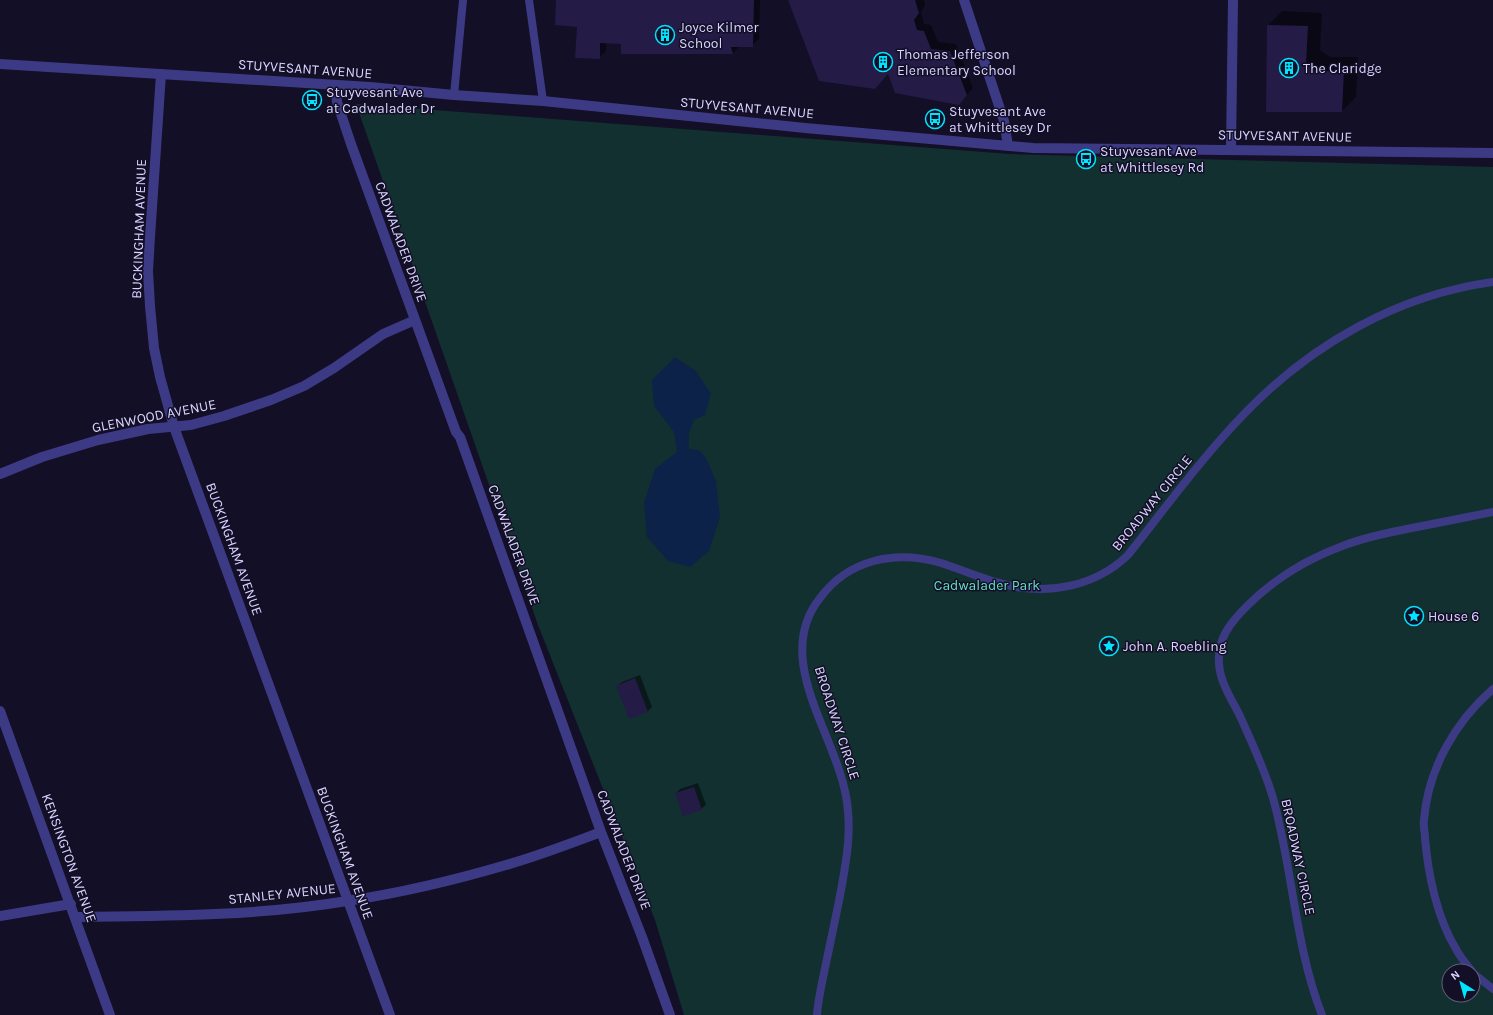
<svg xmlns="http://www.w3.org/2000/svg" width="1493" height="1015" font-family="Karla,sans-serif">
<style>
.green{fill:#12302f;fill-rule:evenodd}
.water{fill:#0c2248}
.shadow{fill:#0007}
.building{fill:#241b47}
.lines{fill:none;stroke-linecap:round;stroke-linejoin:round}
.service{stroke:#3d3a85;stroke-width:8}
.minor{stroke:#3d3a85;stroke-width:10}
.labels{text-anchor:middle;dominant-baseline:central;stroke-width:3;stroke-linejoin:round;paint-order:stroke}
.poi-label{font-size:14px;fill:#d9d4ff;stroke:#130f26;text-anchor:start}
.street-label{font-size:14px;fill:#d9d4ff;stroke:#130f26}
.park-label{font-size:14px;fill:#5fe0c0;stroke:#130f26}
</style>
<rect width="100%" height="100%" fill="#130f26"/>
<!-- green -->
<path class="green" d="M 356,104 L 1010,154 L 1493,167 L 1493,1015 L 684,1015 L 655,920 L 538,625 ZM 1449,971 L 1473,971 L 1473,995 L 1449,995 Z"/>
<!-- water -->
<path class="water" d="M 675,357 L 696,371 L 711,394 L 705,415 L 694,420 L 689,433 L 689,449 L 699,450 L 706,458 L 716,481 L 720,517 L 709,551 L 690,567 L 668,561 L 647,537 L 644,503 L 655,469 L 677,452 L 674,432 L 654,406 L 652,380 Z"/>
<!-- shadow -->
<path class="shadow" d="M 557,0 L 760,0 L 759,39 L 752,46 L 740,46 L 733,53 L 622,53 L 622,43 L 606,43 L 606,51 L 599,58 L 578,26 Z
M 790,0 L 924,0 L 925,5 L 921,12 L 924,24 L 931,25 L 938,42 L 956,44 L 973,88 L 965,97 L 889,73 L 875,88 Z
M 1282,11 L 1322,13 L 1320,50 L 1330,57 L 1358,57 L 1356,97 L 1342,111 L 1268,25 Z
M 640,675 L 652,707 L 648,711 L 630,718 L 617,686 L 622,682 Z
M 698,783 L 706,805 L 701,809 L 676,793 L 680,789 Z"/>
<!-- building -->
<path class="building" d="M 556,0 L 754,0 L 753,47 L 731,47 L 733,54 L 621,54 L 621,44 L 600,43 L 600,59 L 575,58 L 577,27 L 555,25 Z
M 788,0 L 915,0 L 919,13 L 914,20 L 917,30 L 924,31 L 931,49 L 950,51 L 967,95 L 959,105 L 895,93 L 888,74 L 875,89 L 819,81 Z
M 1267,25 L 1308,26 L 1306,64 L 1315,71 L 1344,71 L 1342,112 L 1266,112 Z
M 635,678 L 648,712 L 629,719 L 616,686 Z
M 694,787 L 702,810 L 683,816 L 675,793 Z"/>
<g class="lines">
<!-- service -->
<path class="service" d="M 529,0 L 543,101
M 454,95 L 463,0
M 1472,971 C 1466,964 1460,957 1456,949 C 1437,918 1428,874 1425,838 C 1425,832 1423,826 1424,820 C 1428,769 1455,722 1493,689
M 1473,973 L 1493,989
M 817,1015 C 818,1001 821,987 824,973 C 829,949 834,925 839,901 C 846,863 854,826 844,787 C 830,727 774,656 820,598 C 849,559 895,550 941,563 C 963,570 984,580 1007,585 C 1050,595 1096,586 1128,555 C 1166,507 1203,456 1246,412 C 1312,344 1398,295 1493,282
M 1322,1015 C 1295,946 1293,870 1273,798 C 1265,770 1252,743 1240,716 C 1232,700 1220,682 1219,664 C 1217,639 1230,623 1247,606 C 1274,579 1309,558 1345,545 C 1368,536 1392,532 1417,527 C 1442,522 1468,517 1493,512"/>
<!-- minor -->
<path class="minor" d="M 964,0 L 1004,121 L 1008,146
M 0,64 L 370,87 L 454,95 L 543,101 L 805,128 L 1033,148 L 1493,153
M 161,74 L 150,237 L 148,271 L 150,306 L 154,348 L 160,377 L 174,427 L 390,1015
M 335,85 L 337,102 L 351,144 L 456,432 L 460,437 L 601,832 L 642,937 L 670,1015
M 1231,150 L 1233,0
M 0,474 L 42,457 L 98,440 L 148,429 L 191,425 L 224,416 L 271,400 L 304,386 L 334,368 L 383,334 L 415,320
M 0,711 L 110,1015
M 0,916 L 71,904
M 76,917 C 166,916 258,916 347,901 C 400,893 455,880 506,865 C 538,856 569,844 601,832"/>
</g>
<!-- icons -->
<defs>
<g id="building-ring" transform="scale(1)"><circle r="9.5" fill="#130f26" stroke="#00e5ff" stroke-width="1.5"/><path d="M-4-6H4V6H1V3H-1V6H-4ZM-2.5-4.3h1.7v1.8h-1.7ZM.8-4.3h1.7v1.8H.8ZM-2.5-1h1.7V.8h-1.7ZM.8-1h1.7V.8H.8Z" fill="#00e5ff"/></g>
<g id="bus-ring" transform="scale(1)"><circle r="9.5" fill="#130f26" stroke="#00e5ff" stroke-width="1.5"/><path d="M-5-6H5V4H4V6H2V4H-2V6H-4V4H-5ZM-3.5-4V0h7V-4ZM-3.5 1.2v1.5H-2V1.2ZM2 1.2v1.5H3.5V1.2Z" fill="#00e5ff"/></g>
<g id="sight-ring" transform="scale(1)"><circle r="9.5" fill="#130f26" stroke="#00e5ff" stroke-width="1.5"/><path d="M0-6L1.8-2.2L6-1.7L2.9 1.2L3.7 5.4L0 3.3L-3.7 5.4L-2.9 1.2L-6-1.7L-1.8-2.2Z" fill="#00e5ff"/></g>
</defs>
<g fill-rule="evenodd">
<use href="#building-ring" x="665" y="35"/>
<use href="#building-ring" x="883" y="62"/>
<use href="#building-ring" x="1289" y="68"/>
<use href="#bus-ring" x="312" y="100"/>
<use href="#bus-ring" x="935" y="119"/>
<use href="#bus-ring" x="1086" y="159"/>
<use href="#sight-ring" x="1414" y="616"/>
<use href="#sight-ring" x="1109" y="646"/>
</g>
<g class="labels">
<!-- poi labels -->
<g class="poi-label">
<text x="679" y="27">Joyce Kilmer<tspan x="679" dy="16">School</tspan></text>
<text x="897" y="54">Thomas Jefferson<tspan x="897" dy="16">Elementary School</tspan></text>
<text x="1303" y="68">The Claridge</text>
<text x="326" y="92">Stuyvesant Ave<tspan x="326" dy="16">at Cadwalader Dr</tspan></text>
<text x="949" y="111">Stuyvesant Ave<tspan x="949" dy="16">at Whittlesey Dr</tspan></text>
<text x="1100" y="151">Stuyvesant Ave<tspan x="1100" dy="16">at Whittlesey Rd</tspan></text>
<text x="1428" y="616">House 6</text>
<text x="1123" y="646">John A. Roebling</text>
</g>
<!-- street labels -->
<g class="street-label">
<text transform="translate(305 69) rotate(4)">STUYVESANT AVENUE</text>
<text transform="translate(747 108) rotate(5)">STUYVESANT AVENUE</text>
<text transform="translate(1285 136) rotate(1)">STUYVESANT AVENUE</text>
<text transform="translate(139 229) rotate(-88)">BUCKINGHAM AVENUE</text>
<text transform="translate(401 242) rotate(70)">CADWALADER DRIVE</text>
<text transform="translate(154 416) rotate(-11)">GLENWOOD AVENUE</text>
<text transform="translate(1152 503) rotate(-51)">BROADWAY CIRCLE</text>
<text transform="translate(514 545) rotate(70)">CADWALADER DRIVE</text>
<text transform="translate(234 549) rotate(70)">BUCKINGHAM AVENUE</text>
<text transform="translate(837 723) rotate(72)">BROADWAY CIRCLE</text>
<text transform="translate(624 850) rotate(69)">CADWALADER DRIVE</text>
<text transform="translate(345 853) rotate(70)">BUCKINGHAM AVENUE</text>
<text transform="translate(1298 857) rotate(78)">BROADWAY CIRCLE</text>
<text transform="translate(69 858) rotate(70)">KENSINGTON AVENUE</text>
<text transform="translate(282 894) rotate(-6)">STANLEY AVENUE</text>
</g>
<!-- park labels -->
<g class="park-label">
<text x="987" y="585">Cadwalader Park</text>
</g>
</g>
<!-- north arrow -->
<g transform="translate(1461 983) rotate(323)"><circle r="19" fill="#130f26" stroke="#625e7d"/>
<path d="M0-3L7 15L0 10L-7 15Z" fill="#00e5ff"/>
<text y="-6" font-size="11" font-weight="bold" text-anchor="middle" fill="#d9d4ff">N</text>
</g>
</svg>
